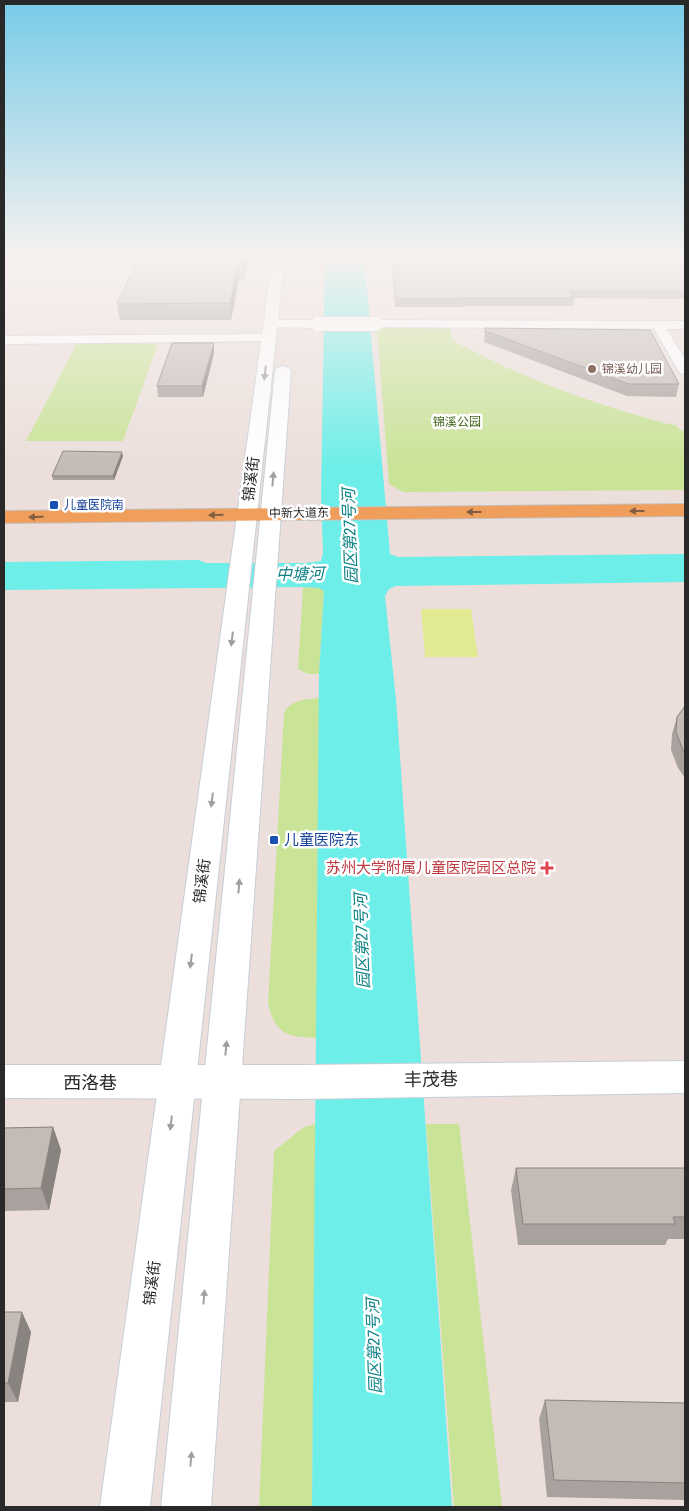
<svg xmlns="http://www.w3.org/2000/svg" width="689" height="1511" font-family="'Roboto Condensed','Noto Sans SC',sans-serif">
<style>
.green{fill:#c9e397}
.pitch{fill:#e1ea93}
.water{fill:#6deee8}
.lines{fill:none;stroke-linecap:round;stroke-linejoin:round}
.minor-casing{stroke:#c6ced7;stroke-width:2}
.tertiary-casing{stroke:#c6ced7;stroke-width:2}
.secondary-casing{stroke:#c6ced7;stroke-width:2}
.primary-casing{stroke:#c3c3c3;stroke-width:2}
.minor{fill:#fff;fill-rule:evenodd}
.tertiary{fill:#fff;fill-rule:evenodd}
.secondary{fill:#fff;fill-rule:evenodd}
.primary{fill:#f09e5b;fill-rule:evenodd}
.tertiary-bridge-casing{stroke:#c6ced7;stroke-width:16;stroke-linecap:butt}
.tertiary-bridge{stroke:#fff;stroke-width:14}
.wall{fill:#a9a19d}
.shaded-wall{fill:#898380}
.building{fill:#c4bbb7;stroke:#898380}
.oneway{fill:#9f9f9f}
.oneway2{fill:#835e40}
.education-dot{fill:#8d6e63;stroke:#fff;stroke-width:2}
.transit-dot{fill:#1a4fb4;stroke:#fff;stroke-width:2}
.health-dot{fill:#e0444e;stroke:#fff;stroke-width:2}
.labels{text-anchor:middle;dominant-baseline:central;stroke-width:5;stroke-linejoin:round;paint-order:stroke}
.far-education-label{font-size:12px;fill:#785e54;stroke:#fff;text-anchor:start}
.far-park-label{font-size:12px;fill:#42661a;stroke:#fff}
.far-transit-label{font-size:12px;fill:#164399;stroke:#fff;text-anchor:start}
.far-street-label{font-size:12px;fill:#292929;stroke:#fff}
.street-label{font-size:15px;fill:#292929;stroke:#fff}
.transit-label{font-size:15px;fill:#164399;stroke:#fff;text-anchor:start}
.health-label{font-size:15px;fill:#be3a42;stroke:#fff;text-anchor:end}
.water-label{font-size:16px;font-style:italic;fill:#0e8285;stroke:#fff}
.near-street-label{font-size:18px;fill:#292929;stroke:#fff}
</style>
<rect width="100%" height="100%" fill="#ecdfdb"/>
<!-- green -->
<path class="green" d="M 377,328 L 450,328 L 452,340 C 521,378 593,404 668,424 L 676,425 L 678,428 L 685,432 L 685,490 L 403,492 L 389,484 Z
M 78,341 L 159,341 L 123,441 L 26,441 Z
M 303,587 L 319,588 L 324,591 L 319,674 L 308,674 L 298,669 Z
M 320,698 L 317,1038 C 288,1037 275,1035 268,1003 L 284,713 C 291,700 306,699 320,698 Z
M 316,1124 L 312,1507 L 259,1507 L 274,1151 L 304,1127 Z
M 426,1124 L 459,1124 L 502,1507 L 454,1507 Z"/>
<!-- pitch -->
<path class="pitch" d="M 421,609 L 471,609 L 478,657 L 425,657 Z"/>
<!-- water -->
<path class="water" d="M 325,255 L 364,255 L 390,554 L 398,557 L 685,554 L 685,582 L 396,586 L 389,589 L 385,596 L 396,699 L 452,1507 L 312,1507 L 319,674 L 324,591 L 319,588 L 303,587 L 4,590 L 4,562 L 199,560 L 206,563 L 306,563 L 321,561 L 323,553 L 321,496 Z"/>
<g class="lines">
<!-- minor casing -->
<g class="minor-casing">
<path id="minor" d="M 658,321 L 662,322 L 685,359 L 685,374 L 680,373 L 678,370 L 652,325 Z
M 269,334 L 276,338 L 274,341 L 4,344 L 4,336 Z"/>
</g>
<!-- tertiary casing -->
<g class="tertiary-casing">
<path id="tertiary" d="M 270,320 L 318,320 L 323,321 L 325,324 L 323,327 L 318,328 L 265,327 L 263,324 L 265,321 Z
M 376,320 L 685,321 L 685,329 L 371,327 L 369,324 L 371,321 Z
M 685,1061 L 685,1093 L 300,1099 L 4,1098 L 4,1065 L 300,1065 Z"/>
</g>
<!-- secondary casing -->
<g class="secondary-casing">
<path id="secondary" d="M 273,255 L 285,255 L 150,1507 L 100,1507 Z
M 283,366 L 289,368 L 291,371 L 211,1507 L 161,1507 L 275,371 L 277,368 Z"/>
</g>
<!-- primary casing -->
<g class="primary-casing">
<path id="primary" d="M 685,504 L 685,516 L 4,523 L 4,511 Z"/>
</g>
<!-- minor -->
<use href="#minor" class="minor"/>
<!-- tertiary -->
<use href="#tertiary" class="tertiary"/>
<!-- secondary -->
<use href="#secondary" class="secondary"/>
<!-- primary -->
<use href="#primary" class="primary"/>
<!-- tertiary-bridge casing -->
<g class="tertiary-bridge-casing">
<path id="tertiary-bridge" d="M 318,324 L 376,324"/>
</g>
<!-- tertiary-bridge -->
<use href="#tertiary-bridge" class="tertiary-bridge"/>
</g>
<!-- wall -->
<path class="wall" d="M 391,255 L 685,255 L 685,299 L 574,298 L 573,306 L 464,306 L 464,307 L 395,307 Z
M 249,257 L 244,279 L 239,279 L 231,320 L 120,320 L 117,304 Z
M 485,328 L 679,384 L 676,397 L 627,396 L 484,342 Z
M 214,343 L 214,353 L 203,397 L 158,397 L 157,386 Z
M 123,456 L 114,480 L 53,480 L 52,476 Z
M 685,706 L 685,778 L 678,768 L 671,750 L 672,734 L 677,717 Z
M 53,1127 L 61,1150 L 49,1210 L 4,1211 L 4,1128 Z
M 516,1168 L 685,1168 L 685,1239 L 668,1239 L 665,1245 L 518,1245 L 511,1190 Z
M 4,1312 L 31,1332 L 18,1402 L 4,1402 Z
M 545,1400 L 685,1403 L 685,1500 L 547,1497 L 539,1419 Z"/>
<!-- shaded-wall -->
<path class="shaded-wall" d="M 245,255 L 249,255 L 249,257 L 244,279 L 243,264 Z
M 238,264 L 239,279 L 231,320 L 230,303 Z
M 214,343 L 214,353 L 203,397 L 202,386 Z
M 122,452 L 123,456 L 114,480 L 113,476 Z
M 53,1127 L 61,1150 L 49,1210 L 41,1188 Z
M 22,1312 L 31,1332 L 18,1402 L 8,1383 Z"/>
<!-- building -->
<path class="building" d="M 140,255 L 245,255 L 243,264 L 238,264 L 230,303 L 117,304 Z
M 392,255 L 685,255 L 685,291 L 570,291 L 574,298 L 464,298 L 464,299 L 396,299 Z
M 485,328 L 650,330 L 679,384 L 629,384 L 485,331 Z
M 172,343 L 214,343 L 202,386 L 157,386 Z
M 63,451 L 122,452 L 113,476 L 52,476 Z
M 685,706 L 685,753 L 683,750 L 676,732 L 677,717 Z
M 53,1127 L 41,1188 L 4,1189 L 4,1128 Z
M 516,1168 L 685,1168 L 685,1217 L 673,1217 L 675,1224 L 523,1224 Z
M 4,1312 L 22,1312 L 8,1383 L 4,1383 Z
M 545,1400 L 685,1403 L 685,1483 L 554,1480 Z"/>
<!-- one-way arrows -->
<defs><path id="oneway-solid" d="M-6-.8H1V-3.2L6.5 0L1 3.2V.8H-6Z" transform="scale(1.25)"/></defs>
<g class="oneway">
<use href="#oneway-solid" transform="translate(265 373) rotate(97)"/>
<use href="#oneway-solid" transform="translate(273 479) rotate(-85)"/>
<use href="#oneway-solid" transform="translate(232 639) rotate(97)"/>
<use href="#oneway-solid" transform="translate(212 800) rotate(97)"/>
<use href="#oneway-solid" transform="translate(239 886) rotate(-85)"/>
<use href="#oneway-solid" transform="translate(191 961) rotate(97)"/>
<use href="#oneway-solid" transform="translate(226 1048) rotate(-85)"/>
<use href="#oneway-solid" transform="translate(171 1123) rotate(97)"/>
<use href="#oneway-solid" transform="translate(204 1297) rotate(-85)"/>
<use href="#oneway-solid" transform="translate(191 1459) rotate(-85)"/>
</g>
<g class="oneway2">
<use href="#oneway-solid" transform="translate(637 511) rotate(180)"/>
<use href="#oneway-solid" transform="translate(474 512) rotate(180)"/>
<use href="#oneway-solid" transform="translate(216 515) rotate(179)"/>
<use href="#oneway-solid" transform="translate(36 517) rotate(179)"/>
</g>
<!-- sky -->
<linearGradient id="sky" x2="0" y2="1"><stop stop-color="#77cbe8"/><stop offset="0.55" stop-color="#f6f1ef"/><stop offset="1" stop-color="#f6f1ef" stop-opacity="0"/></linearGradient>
<rect width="689" height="467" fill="url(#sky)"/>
<!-- markers -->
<circle class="education-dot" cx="592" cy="369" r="5"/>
<g class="transit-dot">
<rect x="49" y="500" width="10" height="10" rx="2.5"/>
<rect x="269" y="835" width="10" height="10" rx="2.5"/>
</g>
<path class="health-dot" d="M544.5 860.5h5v5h5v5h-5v5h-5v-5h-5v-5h5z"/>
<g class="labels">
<!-- far-education labels -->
<g class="far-education-label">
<text x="602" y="369">锦溪幼儿园</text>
</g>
<!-- far-park labels -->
<g class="far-park-label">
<text x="457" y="422">锦溪公园</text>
</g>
<!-- far-transit labels -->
<g class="far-transit-label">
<text x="64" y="505">儿童医院南</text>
</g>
<!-- far-street labels -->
<g class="far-street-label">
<text transform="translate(299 513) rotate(-1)">中新大道东</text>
</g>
<!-- street labels -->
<g class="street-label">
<text transform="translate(251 479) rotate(-83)">锦溪街</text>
<text transform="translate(202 881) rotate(-83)">锦溪街</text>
<text transform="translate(152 1283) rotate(-83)">锦溪街</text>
</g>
<!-- transit labels -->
<g class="transit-label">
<text x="284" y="840">儿童医院东</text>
</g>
<!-- health labels -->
<g class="health-label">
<text x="536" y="868">苏州大学附属儿童医院园区总院</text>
</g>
<!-- water labels -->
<g class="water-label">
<text transform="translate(350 536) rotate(-92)">园区第27号河</text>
<text transform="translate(300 574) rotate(-1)">中塘河</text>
<text transform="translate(362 941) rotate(-92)">园区第27号河</text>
<text transform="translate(374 1346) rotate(-92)">园区第27号河</text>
</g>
<!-- near-street labels -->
<g class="near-street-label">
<text transform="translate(431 1079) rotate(-1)">丰茂巷</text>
<text x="90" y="1082">西洛巷</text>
</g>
</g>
<!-- border -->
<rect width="689" height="1511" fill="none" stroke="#292929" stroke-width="10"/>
</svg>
